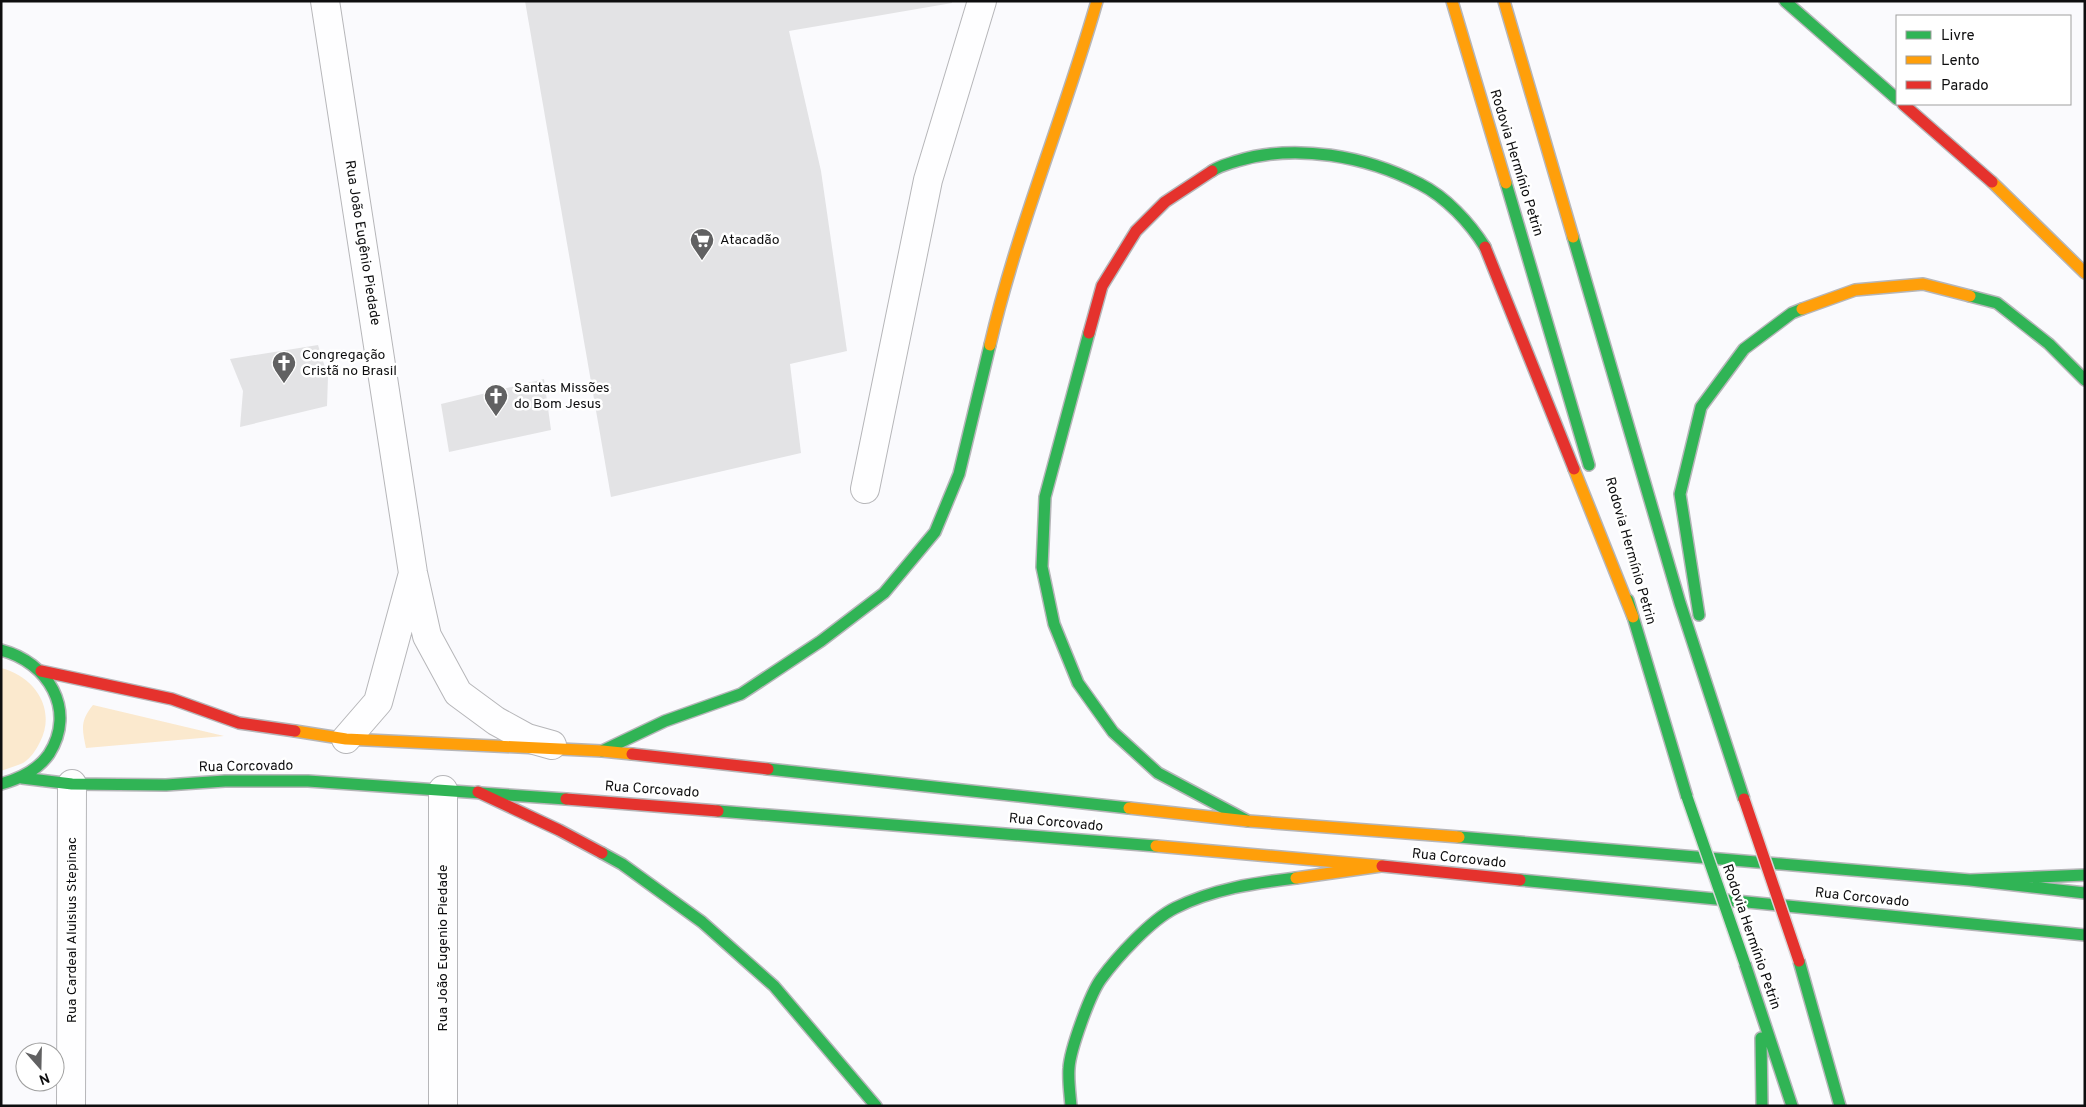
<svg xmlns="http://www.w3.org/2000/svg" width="2086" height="1107" font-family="Overpass,sans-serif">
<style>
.green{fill:#fbe9ce}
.building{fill:#e3e3e5}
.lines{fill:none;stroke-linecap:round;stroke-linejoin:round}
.street-casing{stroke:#b6b6b9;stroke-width:30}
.fast-casing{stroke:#b6b6b9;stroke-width:14}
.slow-casing{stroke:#b6b6b9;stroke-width:14}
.jam-casing{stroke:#b6b6b9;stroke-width:14}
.street{stroke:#fefeff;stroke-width:28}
.fast{stroke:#30b455;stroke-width:11}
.slow{stroke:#ff9f0a;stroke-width:11}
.jam{stroke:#e5322d;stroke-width:11}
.fast-bridge-casing{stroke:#d7d7d8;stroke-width:14;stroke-linecap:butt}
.jam-bridge-casing{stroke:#d7d7d8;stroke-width:14;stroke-linecap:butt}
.fast-bridge{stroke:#30b455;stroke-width:11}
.jam-bridge{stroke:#e5322d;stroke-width:11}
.labels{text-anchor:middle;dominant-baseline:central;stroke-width:5;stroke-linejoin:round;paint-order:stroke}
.street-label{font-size:14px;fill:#0e0e0f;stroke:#fff}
.poi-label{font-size:14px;fill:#0e0e0f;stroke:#fff;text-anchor:start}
</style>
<rect width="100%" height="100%" fill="#fafafd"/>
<!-- green -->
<path class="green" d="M 1,668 C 34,676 57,709 40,742 C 36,750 31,758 23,763 C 17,766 8,768 1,771 Z
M 93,705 L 224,736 L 86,748 C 82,729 80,721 93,705 Z"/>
<!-- building -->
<path class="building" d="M 525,1 L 952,1 L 952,3 L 789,31 L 821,171 L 847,351 L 790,364 L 801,453 L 611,497 Z
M 318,345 L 328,377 L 327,406 L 240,427 L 243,391 L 230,359 Z
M 544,379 L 551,430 L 449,452 L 441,404 Z"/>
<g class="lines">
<!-- street casing -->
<g class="street-casing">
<path id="street" d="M 325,1 L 413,573 L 427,636 L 458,693 L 496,721 L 527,738 L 552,745
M 865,489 L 928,180 L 982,1
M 346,739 L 378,702 L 412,577
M 71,1106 L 72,784
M 443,1106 L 443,790"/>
</g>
<!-- fast casing -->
<g class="fast-casing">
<path id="fast" d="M 1785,1 L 1897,99
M 1212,171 C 1219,166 1228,164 1237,161 C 1296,143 1366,156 1420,184 C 1446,197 1470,223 1485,247
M 1506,183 L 1589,465
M 1573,237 L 1680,603 L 1744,799
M 1970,296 L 1997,303 L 2049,344 L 2085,380
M 1089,333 L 1045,497 L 1042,567 L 1054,624 L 1078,683 L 1113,732 L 1158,773 L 1248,821
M 1628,600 L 1687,797
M 1699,615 L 1680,494 L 1701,407 L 1744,349 L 1792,313 L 1802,309
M 1,650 C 48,662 77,710 49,754 C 38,770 19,779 1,784
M 602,751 L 665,721 L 741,694 L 821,641 L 884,593 L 935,532 L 959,474 L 990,345
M 768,769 L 1129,808
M 22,778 L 72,784 L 166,785 L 225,781 L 308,781 L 566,799
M 718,811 L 1156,846
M 1459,837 L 1970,880 L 2085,893
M 602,853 L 622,864 L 702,922 L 774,986 L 876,1106
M 1520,880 L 2085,935
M 1970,880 L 2085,875
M 1799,961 L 1840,1106
M 1745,964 L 1792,1106
M 1761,1038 L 1762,1106
M 1071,1106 C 1070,1094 1068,1080 1069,1068 C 1070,1050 1090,994 1101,979 C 1117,957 1151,920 1175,908 C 1213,889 1254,883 1296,878"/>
</g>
<!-- slow casing -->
<g class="slow-casing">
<path id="slow" d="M 1452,1 L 1506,183
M 1504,1 L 1573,237
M 1992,182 L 2085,273
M 1802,309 L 1855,290 L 1923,284 L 1970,296
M 990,345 C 1017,228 1064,117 1097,1
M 1574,469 L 1633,617
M 295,731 L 346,739 L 602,751 L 632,754
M 1129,808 L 1248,821 L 1459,837
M 1156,846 L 1382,866
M 1296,878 L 1381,866"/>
</g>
<!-- jam casing -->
<g class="jam-casing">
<path id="jam" d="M 1903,104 L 1992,182
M 1485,247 L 1574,469
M 1089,333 L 1102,286 L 1136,231 L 1165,202 L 1212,171
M 41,671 L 172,699 L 239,723 L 295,731
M 632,754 L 768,769
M 478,792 L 559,830 L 602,853
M 566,799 L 718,811
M 1382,866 L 1520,880"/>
</g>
<!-- street -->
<use href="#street" class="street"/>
<!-- fast -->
<use href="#fast" class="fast"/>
<!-- slow -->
<use href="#slow" class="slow"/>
<!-- jam -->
<use href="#jam" class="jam"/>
<!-- fast-bridge casing -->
<g class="fast-bridge-casing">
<path id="fast-bridge" d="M 1687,797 L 1745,964"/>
</g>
<!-- jam-bridge casing -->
<g class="jam-bridge-casing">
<path id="jam-bridge" d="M 1744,799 L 1799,961"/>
</g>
<!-- fast-bridge -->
<use href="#fast-bridge" class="fast-bridge"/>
<!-- jam-bridge -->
<use href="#jam-bridge" class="jam-bridge"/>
</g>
<!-- icons -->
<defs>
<g id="supermarket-pin" transform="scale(1.25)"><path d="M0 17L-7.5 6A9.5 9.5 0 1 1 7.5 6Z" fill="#616162" stroke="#fff"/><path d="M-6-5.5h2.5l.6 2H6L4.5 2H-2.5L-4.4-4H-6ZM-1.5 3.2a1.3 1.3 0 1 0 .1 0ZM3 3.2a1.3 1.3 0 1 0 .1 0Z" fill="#fff"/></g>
<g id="church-pin" transform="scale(1.25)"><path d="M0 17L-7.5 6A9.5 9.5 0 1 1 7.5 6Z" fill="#616162" stroke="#fff"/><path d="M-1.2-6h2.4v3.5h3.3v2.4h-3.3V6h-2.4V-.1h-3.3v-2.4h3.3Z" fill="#fff"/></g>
</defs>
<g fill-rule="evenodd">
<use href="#supermarket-pin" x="702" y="240"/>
<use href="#church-pin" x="284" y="363"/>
<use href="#church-pin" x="496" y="396"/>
</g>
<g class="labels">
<!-- street labels -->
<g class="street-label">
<text transform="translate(1516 163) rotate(73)">Rodovia Hermínio Petrin</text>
<text transform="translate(362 243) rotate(81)">Rua João Eugênio Piedade</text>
<text transform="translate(1630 551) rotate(74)">Rodovia Hermínio Petrin</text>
<text transform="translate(246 767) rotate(-1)">Rua Corcovado</text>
<text transform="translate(652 790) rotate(4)">Rua Corcovado</text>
<text transform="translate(1056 823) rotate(5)">Rua Corcovado</text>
<text transform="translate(1459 859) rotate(6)">Rua Corcovado</text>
<text transform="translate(1862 898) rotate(6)">Rua Corcovado</text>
<text transform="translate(72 930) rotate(-90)">Rua Cardeal Aluisius Stepinac</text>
<text transform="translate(1751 937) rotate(71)">Rodovia Hermínio Petrin</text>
<text transform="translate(443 948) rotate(-90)">Rua João Eugenio Piedade</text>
</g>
<!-- poi labels -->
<g class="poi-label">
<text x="720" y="240">Atacadão</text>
<text x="302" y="355">Congregação<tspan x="302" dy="16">Cristã no Brasil</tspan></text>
<text x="514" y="388">Santas Missões<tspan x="514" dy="16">do Bom Jesus</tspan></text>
</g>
</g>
<!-- border -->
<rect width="2086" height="1107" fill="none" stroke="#0e0e0f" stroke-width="5"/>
<!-- legend -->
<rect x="1896" y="15" width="175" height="90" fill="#ffffff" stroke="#9f9f9f"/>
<rect x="1906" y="31" width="25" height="8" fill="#30b455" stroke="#9f9f9f"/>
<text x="1941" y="40" font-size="15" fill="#0e0e0f">Livre</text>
<rect x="1906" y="56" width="25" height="8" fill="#ff9f0a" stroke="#9f9f9f"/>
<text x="1941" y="65" font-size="15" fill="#0e0e0f">Lento</text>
<rect x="1906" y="81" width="25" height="8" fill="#e5322d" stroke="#9f9f9f"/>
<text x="1941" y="90" font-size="15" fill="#0e0e0f">Parado</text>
<!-- north arrow -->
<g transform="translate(40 1067) rotate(160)"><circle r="24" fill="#ffffff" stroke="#9f9f9f"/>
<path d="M0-4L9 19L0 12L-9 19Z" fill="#616162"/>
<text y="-8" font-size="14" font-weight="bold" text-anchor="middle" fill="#0e0e0f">N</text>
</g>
</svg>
